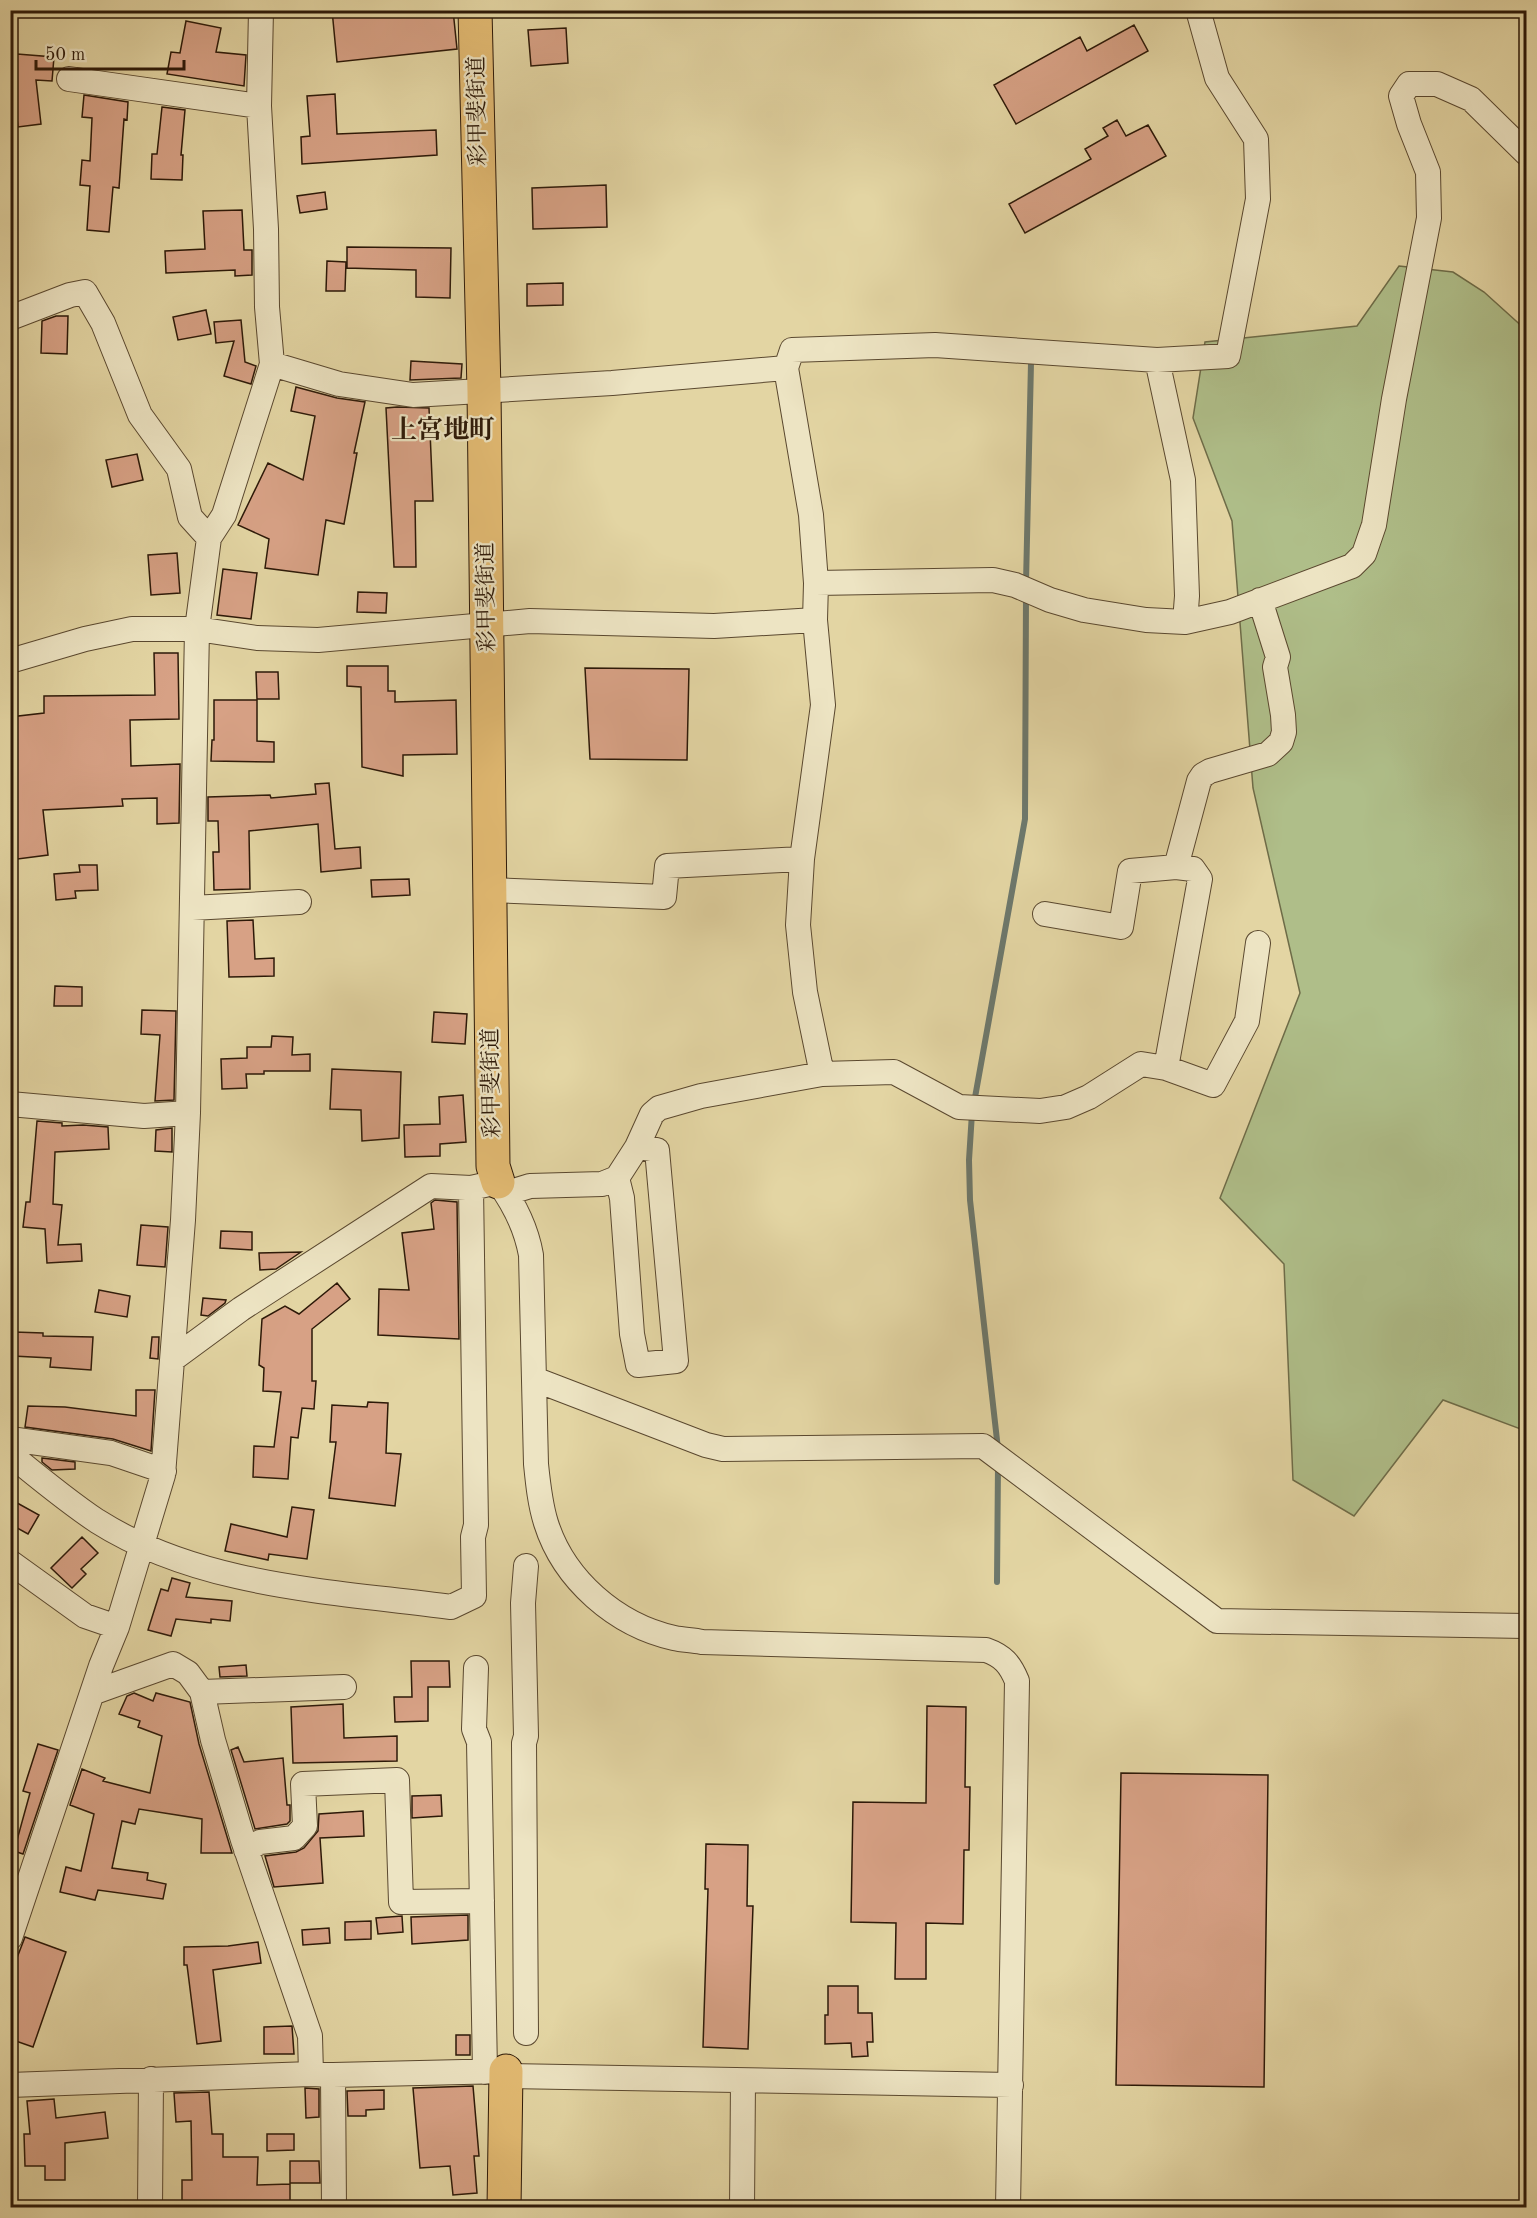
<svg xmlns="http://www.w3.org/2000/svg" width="1537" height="2218" font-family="'Old Standard TT','Noto Serif JP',serif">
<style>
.green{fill:#afbe89;stroke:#6e6c48;stroke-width:1.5}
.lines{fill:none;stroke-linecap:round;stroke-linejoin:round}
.stream{stroke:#6d786c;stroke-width:6}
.building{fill:#d7a185;stroke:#2d1908;stroke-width:1.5}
.minor-casing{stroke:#5a482f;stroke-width:26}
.highway-casing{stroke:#2d1908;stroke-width:35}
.minor{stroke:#ede4c3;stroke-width:24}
.highway{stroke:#e2ba72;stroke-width:33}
.labels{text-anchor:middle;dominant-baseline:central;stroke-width:4.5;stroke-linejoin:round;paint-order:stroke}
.street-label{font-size:22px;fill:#2d1908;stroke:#ede4c3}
.quarter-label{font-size:26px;font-weight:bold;fill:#2d1908;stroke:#ede4c3}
</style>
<rect width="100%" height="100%" fill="#e3d5a3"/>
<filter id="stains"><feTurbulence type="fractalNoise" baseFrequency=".00333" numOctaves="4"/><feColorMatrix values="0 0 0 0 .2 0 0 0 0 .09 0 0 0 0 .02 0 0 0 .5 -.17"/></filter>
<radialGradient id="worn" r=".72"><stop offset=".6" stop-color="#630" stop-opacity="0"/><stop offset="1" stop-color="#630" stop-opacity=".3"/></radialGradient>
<!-- green -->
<path class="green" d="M 1399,266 L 1453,272 L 1484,292 L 1526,330 L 1526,1431 L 1443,1400 L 1354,1516 L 1293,1480 L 1284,1264 L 1220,1198 L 1300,993 L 1253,788 L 1232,521 L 1193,418 L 1205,342 L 1357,326 Z"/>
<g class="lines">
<!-- stream -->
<path class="stream" d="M 1026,583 L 1031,363
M 974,1103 L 1025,819 L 1026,596
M 972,1113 L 969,1160 L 970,1200 L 998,1449
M 997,1582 L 998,1465"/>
</g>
<!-- building -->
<path class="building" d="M 332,10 L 453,10 L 457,49 L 337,62 Z
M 186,21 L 221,28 L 216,52 L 246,55 L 244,86 L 167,74 L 171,52 L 180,53 Z
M 1134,25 L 1148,51 L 1016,124 L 994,85 L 1080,37 L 1087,51 Z
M 566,28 L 568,63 L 531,66 L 528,30 Z
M 17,54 L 54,57 L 52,81 L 36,80 L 41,124 L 18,127 L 14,92 Z
M 335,94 L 337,134 L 436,130 L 437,155 L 302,164 L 301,137 L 310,136 L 307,96 Z
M 84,95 L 128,102 L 127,120 L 124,119 L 119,188 L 113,187 L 109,232 L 87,230 L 90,186 L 80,185 L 82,160 L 90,161 L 92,118 L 82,117 Z
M 162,107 L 185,110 L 181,155 L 183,155 L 182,180 L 151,179 L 152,154 L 157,154 Z
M 1117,120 L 1126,136 L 1148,125 L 1166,156 L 1025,233 L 1009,204 L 1091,159 L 1085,149 L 1108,136 L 1103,128 Z
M 606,185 L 607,227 L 533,229 L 532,188 Z
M 325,192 L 327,209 L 300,213 L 297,196 Z
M 242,210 L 244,250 L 252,250 L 252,275 L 235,276 L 235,270 L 166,273 L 165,251 L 205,249 L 203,211 Z
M 347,247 L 451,248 L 450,298 L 416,297 L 416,270 L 347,268 Z
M 327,261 L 346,262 L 345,291 L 326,291 Z
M 563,283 L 563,305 L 527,306 L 527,284 Z
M 206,310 L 211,334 L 178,340 L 173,317 Z
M 56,316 L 68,316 L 67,354 L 41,353 L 42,321 Z
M 241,320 L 245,362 L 256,366 L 251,384 L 224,376 L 234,341 L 216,343 L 214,322 Z
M 411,361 L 462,364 L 461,378 L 410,380 Z
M 296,387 L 337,398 L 365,402 L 354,453 L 357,453 L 344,524 L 326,520 L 318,575 L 265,568 L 269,539 L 238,525 L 268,463 L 303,480 L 315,416 L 291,411 Z
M 397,407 L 429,408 L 433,501 L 415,501 L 416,567 L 394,567 L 386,408 Z
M 137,454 L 143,480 L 112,487 L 106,460 Z
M 177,553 L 180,593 L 151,595 L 148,555 Z
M 223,569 L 257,573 L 251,619 L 217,615 Z
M 358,592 L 387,593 L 386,613 L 357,612 Z
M 154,653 L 178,653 L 179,719 L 130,720 L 131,766 L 180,764 L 179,823 L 157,824 L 157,798 L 122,799 L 123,806 L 43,810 L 48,855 L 10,860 L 10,717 L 44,713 L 44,696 L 155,695 Z
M 347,666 L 388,666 L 388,691 L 395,691 L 395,702 L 456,700 L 457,754 L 403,755 L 403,776 L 362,767 L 361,687 L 347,686 Z
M 585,668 L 689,669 L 687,760 L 590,759 Z
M 256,672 L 278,672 L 279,699 L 257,699 Z
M 214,700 L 257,700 L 257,741 L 274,742 L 274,762 L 211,761 L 212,740 L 214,740 Z
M 329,783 L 335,849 L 360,847 L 361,868 L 321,872 L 318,824 L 249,831 L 250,889 L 214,890 L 213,852 L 219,852 L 218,821 L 208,821 L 208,797 L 270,795 L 271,798 L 316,794 L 315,784 Z
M 79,865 L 97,865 L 98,890 L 75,891 L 76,898 L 56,900 L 54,874 L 80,872 Z
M 409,879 L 410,895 L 372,897 L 371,880 Z
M 253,920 L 255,959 L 274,958 L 274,976 L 229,977 L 227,921 Z
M 55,986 L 82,987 L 82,1006 L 54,1006 Z
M 142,1010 L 176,1011 L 174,1100 L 155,1101 L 160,1035 L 141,1034 Z
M 434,1012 L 467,1014 L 465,1044 L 432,1042 Z
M 272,1036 L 293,1037 L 292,1055 L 310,1054 L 310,1071 L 264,1071 L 264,1074 L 246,1074 L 247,1088 L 222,1089 L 221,1059 L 247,1058 L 247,1047 L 271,1047 Z
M 332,1069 L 401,1072 L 399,1138 L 362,1141 L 361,1110 L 330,1109 Z
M 463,1095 L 466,1142 L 440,1144 L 440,1156 L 405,1157 L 404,1125 L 440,1124 L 439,1097 Z
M 37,1121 L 62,1123 L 62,1126 L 83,1125 L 108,1127 L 109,1149 L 55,1152 L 53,1204 L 62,1205 L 58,1245 L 81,1244 L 82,1261 L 47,1263 L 45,1229 L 23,1227 L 26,1202 L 30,1202 Z
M 172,1128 L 172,1152 L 155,1151 L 156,1130 Z
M 435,1200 L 457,1202 L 459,1339 L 378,1335 L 379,1289 L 409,1290 L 402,1233 L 434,1229 L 431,1203 Z
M 141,1225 L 168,1227 L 165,1267 L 137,1265 Z
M 221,1231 L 252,1232 L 252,1250 L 220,1248 Z
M 301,1252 L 276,1269 L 260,1270 L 259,1253 Z
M 337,1283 L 350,1299 L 312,1329 L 312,1381 L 316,1381 L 314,1409 L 302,1408 L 298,1438 L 291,1437 L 288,1479 L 253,1477 L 254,1446 L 274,1447 L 281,1392 L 263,1391 L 264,1368 L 259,1365 L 262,1319 L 285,1306 L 299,1314 Z
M 99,1290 L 130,1296 L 127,1317 L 95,1312 Z
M 203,1298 L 226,1300 L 225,1303 L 208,1316 L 201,1315 Z
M 14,1332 L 43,1333 L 43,1336 L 93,1337 L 91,1370 L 50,1367 L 51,1358 L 13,1356 Z
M 152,1337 L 159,1337 L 158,1359 L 150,1358 Z
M 136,1390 L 155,1390 L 151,1451 L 113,1439 L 25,1427 L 28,1406 L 65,1407 L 136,1416 Z
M 368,1402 L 388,1403 L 386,1453 L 401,1454 L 395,1506 L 329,1498 L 336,1442 L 330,1442 L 332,1405 L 367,1407 Z
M 42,1458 L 75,1462 L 75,1469 L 52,1470 L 42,1462 Z
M 10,1499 L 39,1515 L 28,1534 L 10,1524 Z
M 292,1507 L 314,1510 L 307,1559 L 269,1554 L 268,1560 L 225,1551 L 231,1524 L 287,1537 Z
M 82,1537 L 98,1553 L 81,1569 L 86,1574 L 72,1588 L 51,1568 Z
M 172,1578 L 190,1583 L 186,1597 L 232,1601 L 230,1621 L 211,1619 L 211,1623 L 176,1619 L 171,1636 L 148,1630 L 161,1589 L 168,1591 Z
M 411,1661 L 449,1661 L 450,1687 L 428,1687 L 428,1721 L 395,1722 L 394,1697 L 412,1697 Z
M 246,1665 L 247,1676 L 220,1677 L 219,1667 Z
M 134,1693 L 153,1701 L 156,1693 L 190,1702 L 199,1744 L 232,1853 L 201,1853 L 202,1819 L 139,1809 L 135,1824 L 122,1821 L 112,1868 L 148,1873 L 147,1880 L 166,1884 L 163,1899 L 98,1890 L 95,1900 L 60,1892 L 66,1867 L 81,1871 L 94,1814 L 70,1805 L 82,1769 L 105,1778 L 103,1781 L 150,1793 L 162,1736 L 138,1727 L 140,1721 L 119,1714 L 127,1696 Z
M 343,1704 L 344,1738 L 397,1736 L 397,1761 L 293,1763 L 291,1707 Z
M 927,1706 L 966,1707 L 965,1787 L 970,1787 L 969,1850 L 964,1850 L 963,1924 L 926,1923 L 926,1979 L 895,1979 L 896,1923 L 851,1922 L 853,1802 L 926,1803 Z
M 38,1744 L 58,1750 L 23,1854 L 14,1851 L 30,1793 L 23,1791 Z
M 238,1747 L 244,1762 L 283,1758 L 287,1805 L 290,1805 L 290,1821 L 287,1824 L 255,1829 L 231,1750 Z
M 1121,1773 L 1268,1775 L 1264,2087 L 1116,2085 Z
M 441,1795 L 442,1816 L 412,1818 L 412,1796 Z
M 363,1811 L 364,1836 L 320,1838 L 323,1883 L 274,1887 L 265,1856 L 296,1852 L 304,1848 L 318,1831 L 319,1814 Z
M 706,1844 L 748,1845 L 747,1906 L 753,1906 L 748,2049 L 703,2047 L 708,1889 L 705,1889 Z
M 468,1915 L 468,1940 L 412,1944 L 411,1917 Z
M 402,1916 L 403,1932 L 378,1934 L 376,1918 Z
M 371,1921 L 371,1939 L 345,1940 L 345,1922 Z
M 329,1928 L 330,1943 L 303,1945 L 302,1930 Z
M 25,1937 L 66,1952 L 33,2047 L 10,2039 L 10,1976 Z
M 258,1942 L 261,1963 L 213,1970 L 221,2041 L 197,2044 L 187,1965 L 184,1965 L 184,1947 L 228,1946 Z
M 828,1986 L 858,1986 L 858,2013 L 872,2013 L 873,2042 L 867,2042 L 868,2056 L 852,2057 L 851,2043 L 825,2044 L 825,2015 L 828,2015 Z
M 292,2026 L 294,2054 L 264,2054 L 264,2027 Z
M 456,2035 L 470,2035 L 470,2055 L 456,2055 Z
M 473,2086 L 479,2156 L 474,2156 L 477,2193 L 453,2195 L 450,2166 L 420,2168 L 413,2088 Z
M 305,2088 L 319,2089 L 319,2117 L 306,2118 Z
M 384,2090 L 384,2109 L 366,2110 L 366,2116 L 348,2116 L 347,2091 Z
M 209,2092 L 212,2134 L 223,2134 L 223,2157 L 258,2157 L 257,2185 L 290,2184 L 290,2208 L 230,2208 L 230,2202 L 182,2201 L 182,2180 L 192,2180 L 191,2121 L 176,2122 L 174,2093 Z
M 54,2099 L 56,2118 L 105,2112 L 108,2138 L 65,2143 L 65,2180 L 45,2180 L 45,2166 L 25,2166 L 24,2134 L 30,2134 L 27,2101 Z
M 267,2134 L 294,2134 L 294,2150 L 267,2151 Z
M 290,2161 L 319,2161 L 320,2183 L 290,2183 Z"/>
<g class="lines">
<!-- minor casing -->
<g class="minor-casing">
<path id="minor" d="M 69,79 L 259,106
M 10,318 L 70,295 L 85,292 L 103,323 L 140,415 L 179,469 L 190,517 L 209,538
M 1157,360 L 1183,480 L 1187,596 L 1185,622
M 272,364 L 339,384 L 413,395 L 612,383 L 786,368
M 816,583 L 993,580 L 1015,585 L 1050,600 L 1084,610 L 1146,620 L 1185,622 L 1230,612 L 1352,566 L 1364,554 L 1374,525 L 1394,399 L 1429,218 L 1428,172 L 1409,124 L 1401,96 L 1409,84 L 1437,84 L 1471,99 L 1526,153
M 10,661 L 85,639 L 132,629 L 197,629 L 257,638 L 318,640 L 530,621 L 714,626 L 815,620
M 490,890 L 664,897 L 667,866 L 802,859
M 192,908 L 299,902
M 1045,914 L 1121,927 L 1130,871 L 1176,867
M 1166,1068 L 1213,1085 L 1247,1021 L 1258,943
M 822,1074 L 805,992 L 798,925 L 802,859 L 823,705 L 815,620 L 816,583 L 811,515 L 786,368 L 792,350 L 935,345 L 1157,360 L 1228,356 L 1258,199 L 1256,139 L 1217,78 L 1198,10
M 10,1104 L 144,1116 L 188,1113
M 617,1178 L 622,1198 L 632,1334 L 638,1365 L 676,1361 L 657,1150 L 637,1147
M 507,1193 L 530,1186 L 602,1184 L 617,1178 L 637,1147 L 652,1114 L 659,1108 L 701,1096 L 822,1074 L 894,1072 L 959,1107 L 1040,1111 L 1066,1107 L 1089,1097 L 1141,1064 L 1166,1068 L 1200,879 L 1193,869 L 1176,867 L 1199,781 L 1203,775 L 1210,771 L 1268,754 L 1281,742 L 1284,732 L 1283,715 L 1275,667 L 1278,657 L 1260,600
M 173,1359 L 241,1309 L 431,1186 L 471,1188 L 498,1182 C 515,1205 526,1227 531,1255 L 536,1464 C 538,1484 540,1504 546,1523 C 564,1580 616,1625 674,1638 C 683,1640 693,1640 702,1642 L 986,1650 C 1003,1656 1010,1664 1017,1681 L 1008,2208
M 534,1379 L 706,1445 L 723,1449 L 983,1446 L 1217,1621 L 1526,1626
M 10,1439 L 111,1453 L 164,1471
M 10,1454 C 38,1477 67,1501 97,1521 C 201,1587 332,1591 451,1607 L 474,1596 L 473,1537 L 476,1525 L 471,1188
M 10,1562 L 85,1616 L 117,1627
M 476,1668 L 474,1729 L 479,1742 L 485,2072
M 92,1693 L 173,1664 L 188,1673 L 202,1692
M 246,1850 L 260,1842 L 294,1838 L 305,1826 L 303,1784 L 397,1780 L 401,1902 L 482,1901
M 10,1938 L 101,1666 L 117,1627 L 163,1475 L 183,1220 L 188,1113 L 197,629 L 209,538 L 224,515 L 272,364 L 267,307 L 266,229 L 259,106 L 261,10
M 526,2033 L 524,1743 L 526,1736 L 523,1603 L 526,1566
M 311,2074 L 310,2036 L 243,1840 L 213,1740 L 202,1692 L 344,1687
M 333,2075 L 334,2208
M 505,2076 L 1011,2085
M 10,2085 L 311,2074 L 333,2075 L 506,2071
M 150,2208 L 151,2079
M 742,2208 L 743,2081"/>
</g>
<!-- highway casing -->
<g class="highway-casing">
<path id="highway" d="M 475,10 L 484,391 L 493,1166 L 498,1182
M 504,2208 L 506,2071"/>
</g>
<!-- minor -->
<use href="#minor" class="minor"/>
<!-- highway -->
<use href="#highway" class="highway"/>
</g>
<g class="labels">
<!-- street labels -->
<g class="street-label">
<text transform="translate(478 111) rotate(-91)">彩甲斐街道</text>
<text transform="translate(487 597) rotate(-91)">彩甲斐街道</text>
<text transform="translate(492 1083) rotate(-91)">彩甲斐街道</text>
</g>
<!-- quarter labels -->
<g class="quarter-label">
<text x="443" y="431">上宮地町</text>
</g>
</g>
<!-- margin -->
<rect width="1537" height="2218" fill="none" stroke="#e3d5a3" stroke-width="36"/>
<rect x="12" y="12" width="1513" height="2194" fill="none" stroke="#2d1908" stroke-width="3"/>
<rect x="18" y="18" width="1501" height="2182" fill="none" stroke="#2d1908" stroke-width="1.5"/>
<!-- scale -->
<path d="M36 60v9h148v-9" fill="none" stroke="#2d1908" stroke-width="3"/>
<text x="45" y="60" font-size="18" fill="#2d1908" stroke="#ede4c3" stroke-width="4.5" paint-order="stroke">50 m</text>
<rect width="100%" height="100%" filter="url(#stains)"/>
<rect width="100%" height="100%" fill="url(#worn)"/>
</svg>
